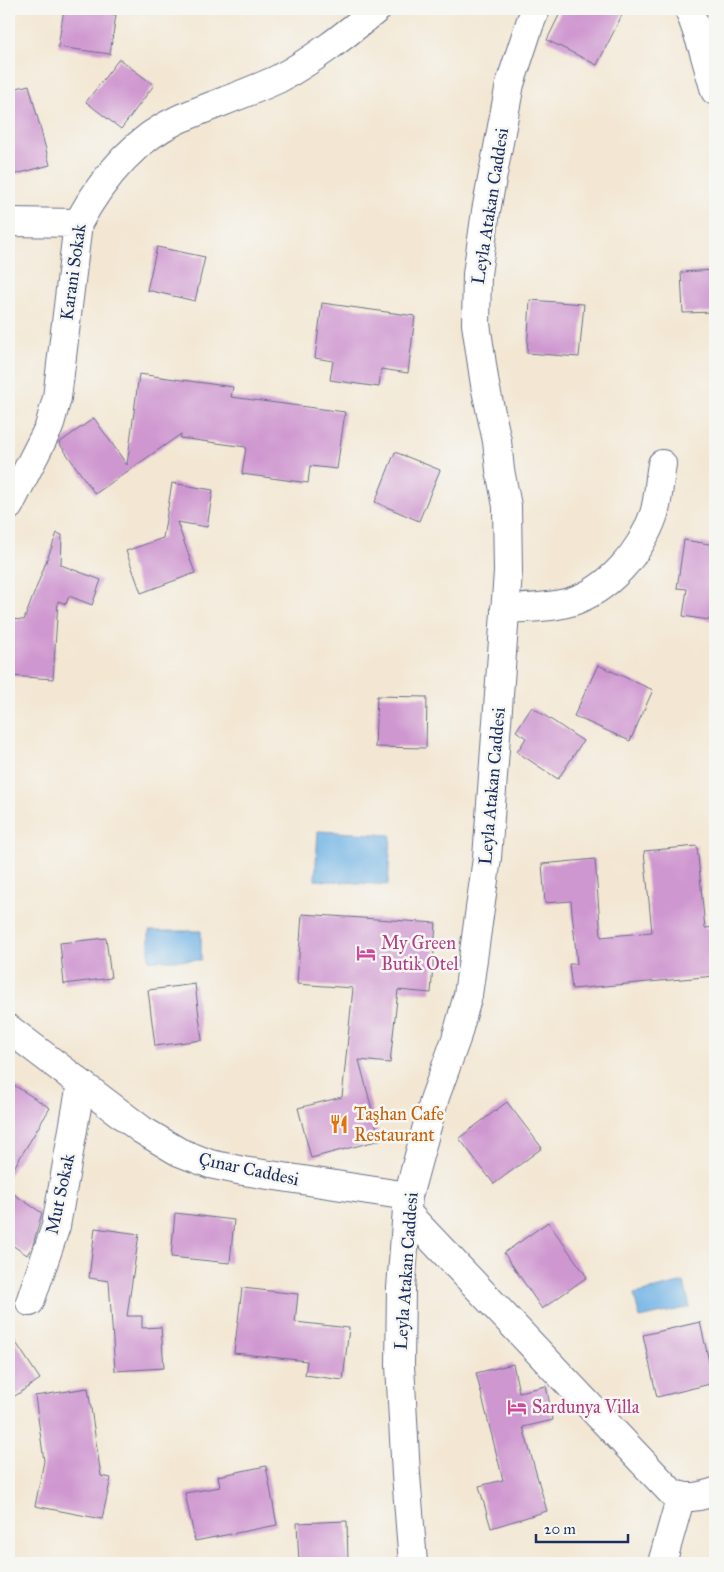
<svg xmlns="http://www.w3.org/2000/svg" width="724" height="1572" font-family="'IM FELL Great Primer',serif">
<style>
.water{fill:#70b2e5;stroke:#4670a2}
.building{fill:#cf97d0}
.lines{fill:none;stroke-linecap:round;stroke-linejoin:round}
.minor-casing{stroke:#676f87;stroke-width:30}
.major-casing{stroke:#676f87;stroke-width:30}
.minor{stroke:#fff;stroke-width:28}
.major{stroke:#fff;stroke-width:28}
.labels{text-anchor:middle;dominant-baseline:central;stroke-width:5;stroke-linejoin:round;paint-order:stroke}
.street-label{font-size:18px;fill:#1b2f5e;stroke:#f6f6f2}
.hotel-label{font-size:18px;fill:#b23c85;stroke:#f6f6f2;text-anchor:start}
.food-label{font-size:18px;fill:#c56008;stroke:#f6f6f2;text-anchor:start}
</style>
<rect width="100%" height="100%" fill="#f6f6f2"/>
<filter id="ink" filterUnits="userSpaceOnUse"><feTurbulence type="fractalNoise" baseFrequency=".02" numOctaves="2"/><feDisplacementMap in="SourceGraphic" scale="10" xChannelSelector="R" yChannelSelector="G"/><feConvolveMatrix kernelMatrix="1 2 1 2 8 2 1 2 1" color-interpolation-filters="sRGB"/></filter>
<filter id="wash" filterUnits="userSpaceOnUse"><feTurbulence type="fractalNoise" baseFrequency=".0096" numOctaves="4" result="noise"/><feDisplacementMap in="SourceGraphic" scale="20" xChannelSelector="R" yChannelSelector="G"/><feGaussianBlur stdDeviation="1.12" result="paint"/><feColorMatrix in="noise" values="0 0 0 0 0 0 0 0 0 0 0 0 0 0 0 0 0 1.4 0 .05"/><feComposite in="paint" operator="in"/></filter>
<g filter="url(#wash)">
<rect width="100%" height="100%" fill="#f3e7d3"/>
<!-- water -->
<path class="water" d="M 318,831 L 391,835 L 388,885 L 315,880 Z
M 149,931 L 201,931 L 201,960 L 149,960 Z
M 684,1282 L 690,1307 L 640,1318 L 634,1294 Z"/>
<g id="blocks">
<!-- building -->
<path class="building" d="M 64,9 L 112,9 L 111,14 L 116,15 L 110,54 L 58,47 Z
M 562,9 L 625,9 L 597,65 L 547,40 Z
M 119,59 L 154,85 L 121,129 L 86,102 Z
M 29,85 L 50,165 L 9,176 L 9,90 Z
M 157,247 L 205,257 L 195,301 L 147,290 Z
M 715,270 L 715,312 L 683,313 L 681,272 Z
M 530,300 L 584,304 L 579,357 L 527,353 Z
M 322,303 L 415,316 L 408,373 L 381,369 L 379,387 L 330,380 L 333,361 L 315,358 Z
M 139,374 L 233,387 L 231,397 L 345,412 L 337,469 L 310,466 L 308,483 L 242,474 L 246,447 L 180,438 L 181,434 L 95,494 L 59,443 L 94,418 L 127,465 Z
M 395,452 L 440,470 L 419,521 L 375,502 Z
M 172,483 L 213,490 L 207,527 L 177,522 L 195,573 L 141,593 L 126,551 L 163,538 Z
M 57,533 L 62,535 L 61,565 L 101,580 L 92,605 L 69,596 L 66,604 L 58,601 L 53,679 L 9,676 L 9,619 L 24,620 Z
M 684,540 L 715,545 L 715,621 L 683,616 L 687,589 L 677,588 Z
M 598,665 L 653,690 L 630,741 L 574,716 Z
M 377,696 L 427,697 L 426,748 L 375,747 Z
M 532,707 L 583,741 L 558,779 L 517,752 L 526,738 L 516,731 Z
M 697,846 L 705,928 L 715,927 L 715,976 L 572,989 L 569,964 L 577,964 L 571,901 L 545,903 L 542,864 L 595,859 L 601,937 L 652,932 L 644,851 Z
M 302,914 L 436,923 L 431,993 L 398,990 L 390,1063 L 359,1060 L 380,1140 L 311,1158 L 298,1108 L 342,1097 L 353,988 L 297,984 Z
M 106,938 L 111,978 L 64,984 L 60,943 Z
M 195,984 L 202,1040 L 155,1046 L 148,990 Z
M 9,1082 L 50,1108 L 9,1176 Z
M 507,1102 L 542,1148 L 494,1184 L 459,1138 Z
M 9,1191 L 42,1213 L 33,1245 L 27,1255 L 9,1243 Z
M 175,1213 L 234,1220 L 230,1263 L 171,1257 Z
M 548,1222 L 587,1277 L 542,1309 L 504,1253 Z
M 95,1228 L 139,1234 L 127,1316 L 142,1316 L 142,1328 L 161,1327 L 164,1368 L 115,1371 L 109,1281 L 89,1278 Z
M 242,1288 L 298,1294 L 295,1322 L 349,1328 L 343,1380 L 305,1375 L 307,1361 L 234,1353 Z
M 700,1322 L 714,1383 L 657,1397 L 643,1335 Z
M 9,1332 L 40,1379 L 9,1400 Z
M 513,1364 L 519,1392 L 546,1386 L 553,1420 L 523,1427 L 547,1511 L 491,1528 L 479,1486 L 503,1480 L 476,1373 Z
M 88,1388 L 101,1476 L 111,1478 L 102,1519 L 35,1506 L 44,1461 L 35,1396 Z
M 266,1466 L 277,1525 L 195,1541 L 185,1493 L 220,1487 L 218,1476 Z
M 347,1521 L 348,1563 L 299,1563 L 297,1523 Z"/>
</g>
</g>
<g filter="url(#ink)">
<use href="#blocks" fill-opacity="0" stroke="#676f87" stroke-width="1"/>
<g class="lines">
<!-- minor casing -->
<g class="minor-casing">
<path id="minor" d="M 689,9 L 703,49 L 715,91
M 9,222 L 78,223
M 9,506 L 49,427 L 57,398 L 78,223 C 101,181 134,139 179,119 C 212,105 246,94 278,79 C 314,60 345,35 377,9
M 505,609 C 526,608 549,608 570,602 C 609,590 641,552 654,514 C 659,498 659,480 662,464
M 9,1029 L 142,1130 L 179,1152 L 210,1164 L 243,1171 L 408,1196
M 407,1213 L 672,1493 C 690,1500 697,1497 715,1492
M 30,1302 L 56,1226 L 81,1084
M 662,1563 L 681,1496"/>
</g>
<!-- major casing -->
<g class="major-casing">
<path id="major" d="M 413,1563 L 406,1475 L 400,1365 L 401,1288 L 408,1196 L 435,1097 L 456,1039 L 468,995 L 487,858 L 508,572 L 507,506 L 500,470 L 497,441 L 485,385 L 476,324 L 477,274 L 486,211 L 510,84 L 530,23 L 536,9"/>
</g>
<!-- minor -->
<use href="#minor" class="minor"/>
<!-- major -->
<use href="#major" class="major"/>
</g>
</g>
<!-- icons -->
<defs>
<g id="hotel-bare" transform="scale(1.5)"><path d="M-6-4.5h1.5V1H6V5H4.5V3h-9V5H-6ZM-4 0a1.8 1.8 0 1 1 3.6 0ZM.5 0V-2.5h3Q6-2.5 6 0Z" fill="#d1479c" stroke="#f6f6f2" stroke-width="2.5" paint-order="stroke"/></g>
<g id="restaurant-bare" transform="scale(1.5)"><path d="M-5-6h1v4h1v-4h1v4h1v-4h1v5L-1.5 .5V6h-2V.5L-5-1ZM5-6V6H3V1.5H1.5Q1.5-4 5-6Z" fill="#e8710a" stroke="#f6f6f2" stroke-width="2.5" paint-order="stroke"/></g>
</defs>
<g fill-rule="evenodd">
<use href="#hotel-bare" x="366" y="953"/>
<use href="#restaurant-bare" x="339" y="1124"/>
<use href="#hotel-bare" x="517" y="1407"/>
</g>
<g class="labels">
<!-- street labels -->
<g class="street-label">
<text transform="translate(490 206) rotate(-81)">Leyla Atakan Caddesi</text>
<text transform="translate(73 272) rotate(-82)">Karani Sokak</text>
<text transform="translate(492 786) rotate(-85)">Leyla Atakan Caddesi</text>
<text transform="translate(249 1169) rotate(12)">Çınar Caddesi</text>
<text transform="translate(60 1194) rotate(-78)">Mut Sokak</text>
<text transform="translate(406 1271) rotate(-86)">Leyla Atakan Caddesi</text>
</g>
<!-- hotel labels -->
<g class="hotel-label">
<text x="381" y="943">My Green<tspan x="381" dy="21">Butik Otel</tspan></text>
<text x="532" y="1407">Sardunya Villa</text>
</g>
<!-- food labels -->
<g class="food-label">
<text x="354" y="1114">Taşhan Cafe<tspan x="354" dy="21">Restaurant</tspan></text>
</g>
</g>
<!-- margin -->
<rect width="724" height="1572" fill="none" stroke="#f6f6f2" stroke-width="30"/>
<!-- scale -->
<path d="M536 1534v8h92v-8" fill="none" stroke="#1b2f5e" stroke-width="2.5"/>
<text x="544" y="1534" font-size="15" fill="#1b2f5e" stroke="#f6f6f2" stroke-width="4" paint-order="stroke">20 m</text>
</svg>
